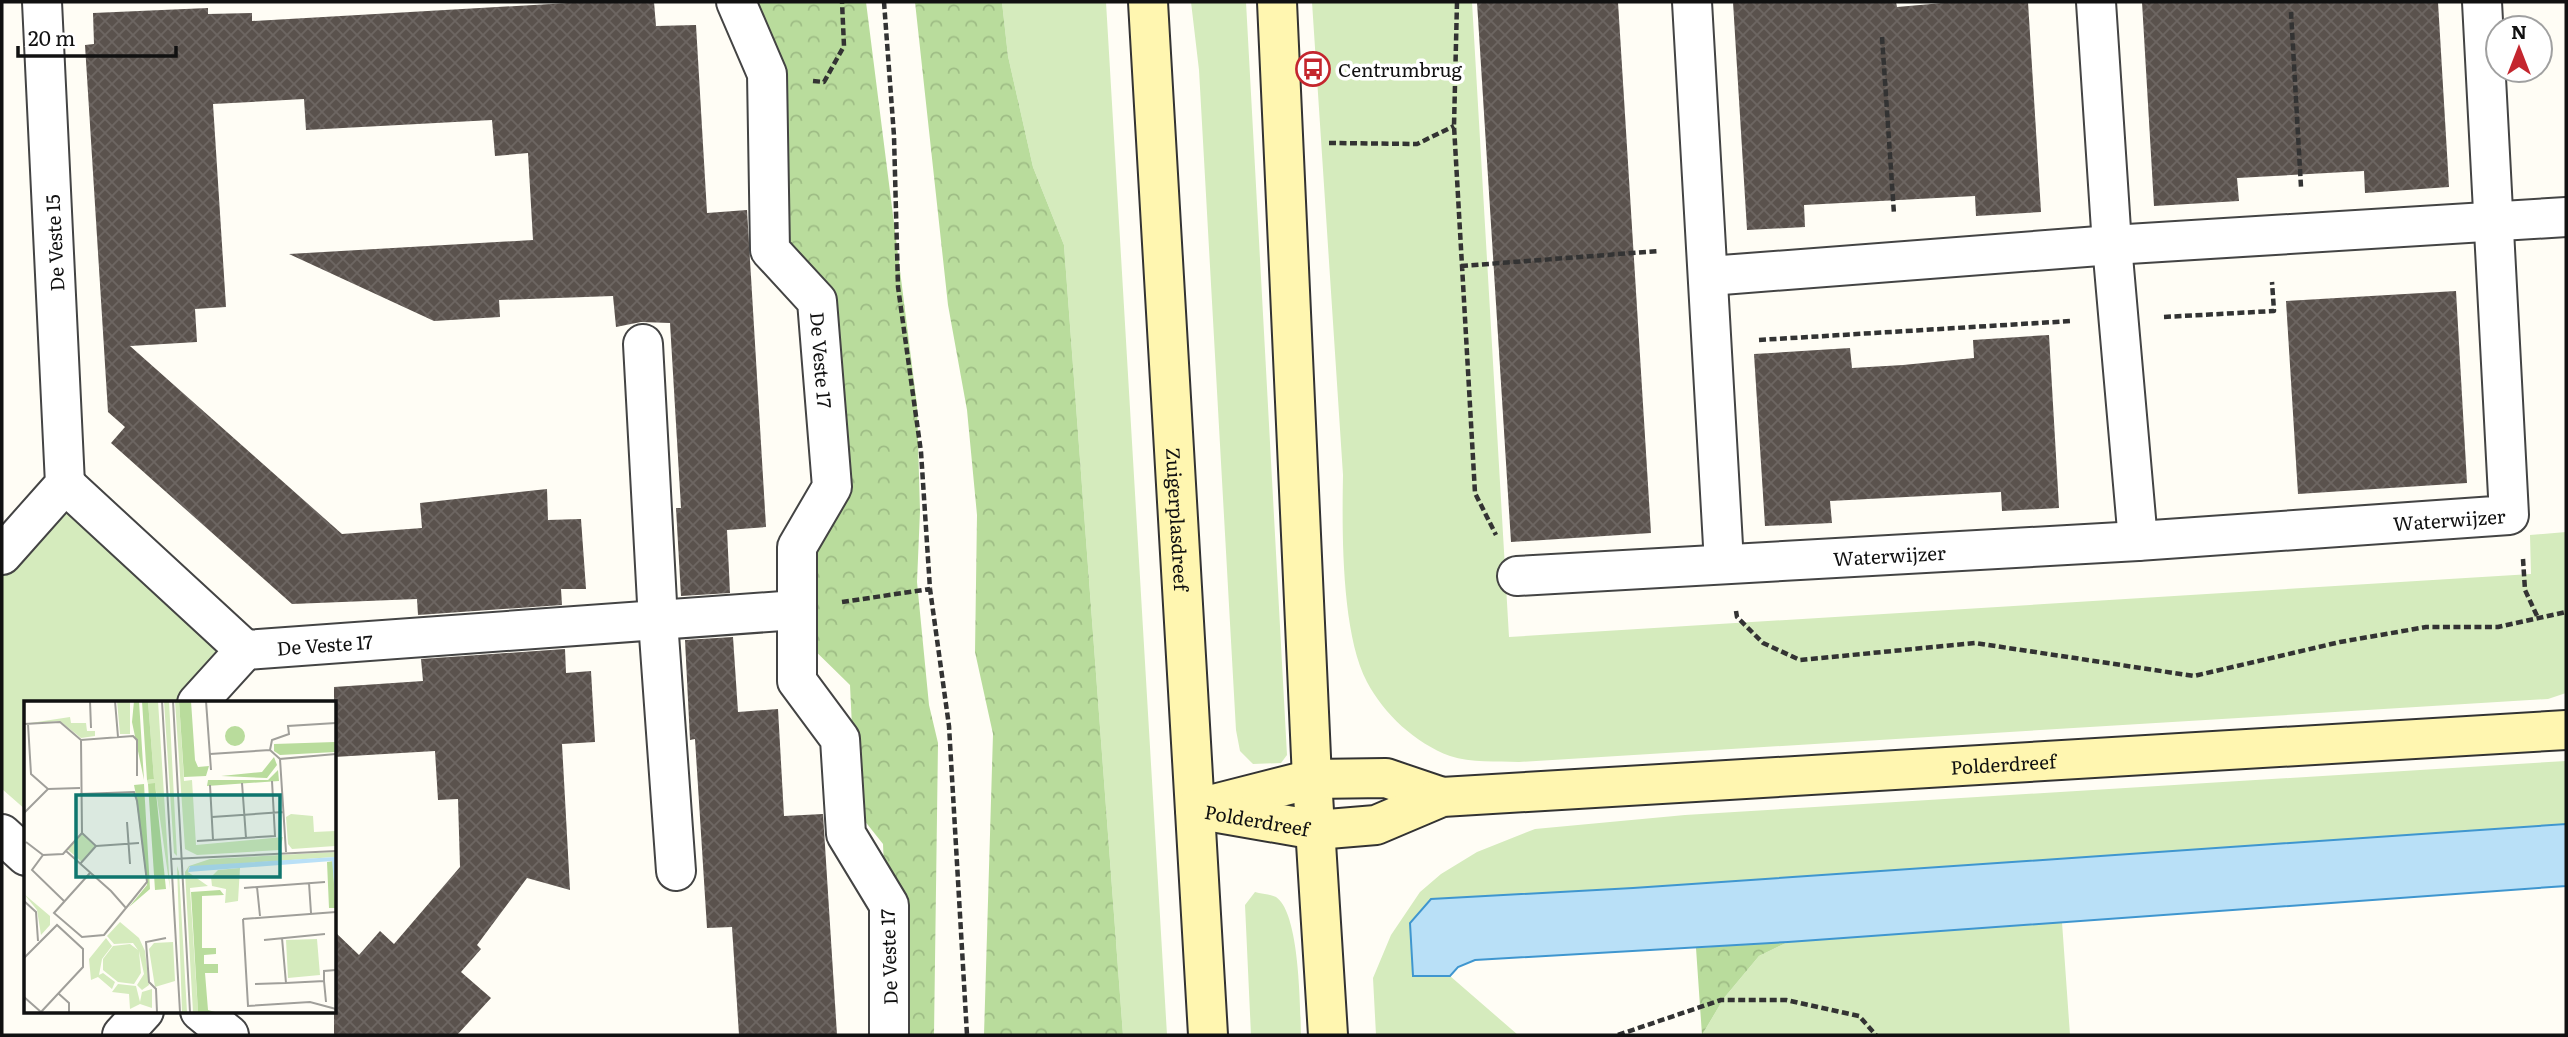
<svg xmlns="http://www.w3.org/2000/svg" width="2568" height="1037" font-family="Literata,serif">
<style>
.grass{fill:#d5ebbd}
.forest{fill:url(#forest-crowns)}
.water{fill:#b9e0f7;stroke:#3f96cf;stroke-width:2}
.building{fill:url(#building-cross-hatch)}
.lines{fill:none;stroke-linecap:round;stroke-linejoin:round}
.street-casing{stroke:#444;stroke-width:42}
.secondary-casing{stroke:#333;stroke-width:42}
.path{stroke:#333;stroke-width:4.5;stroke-dasharray:7 3.5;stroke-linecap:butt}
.street{stroke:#fff;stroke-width:38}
.secondary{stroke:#fff6b0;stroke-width:38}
.labels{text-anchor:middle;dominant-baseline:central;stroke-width:7;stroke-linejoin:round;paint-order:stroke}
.poi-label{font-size:19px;fill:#111;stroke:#fff;text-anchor:start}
.street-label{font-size:19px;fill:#111;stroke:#fff}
.inset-road{fill:none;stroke:#a09f9a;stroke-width:2}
.view{fill:#0f766e;fill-opacity:0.15;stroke:#0f766e;stroke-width:3.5}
.inset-edge{fill:none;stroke:#111;stroke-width:3.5}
</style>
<defs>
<pattern id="forest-crowns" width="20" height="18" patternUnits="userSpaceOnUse" patternTransform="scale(1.75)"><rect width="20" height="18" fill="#b9dc9c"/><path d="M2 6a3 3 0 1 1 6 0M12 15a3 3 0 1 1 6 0" fill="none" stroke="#9ebc85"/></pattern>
<pattern id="building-cross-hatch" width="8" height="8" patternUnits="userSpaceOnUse" patternTransform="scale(1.75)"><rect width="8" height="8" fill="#5a524d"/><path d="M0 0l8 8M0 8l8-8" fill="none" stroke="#6d6662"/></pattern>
</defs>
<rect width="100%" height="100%" fill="#fffdf5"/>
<!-- grass -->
<path class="grass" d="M 1002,2 L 1106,2 L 1167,1035 L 1123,1035 L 1064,245 L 1033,167 L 1008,56 Z
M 1191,2 L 1246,2 L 1287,755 L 1281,763 L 1253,764 L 1240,751 L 1236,730 L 1199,70 Z
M 1312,2 L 1472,2 L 1509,637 L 2531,574 L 2530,535 L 2566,532 L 2566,693 L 2548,699 L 1519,762 C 1497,761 1471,763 1450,756 C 1415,743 1384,714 1367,682 C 1341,633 1342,530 1343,475 Z
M 77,483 L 253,645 L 203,703 L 26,703 L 26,810 L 2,789 L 2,558 Z
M 2566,761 L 2566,824 L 1633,888 L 1431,899 L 1413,975 L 1450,976 L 1518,1035 L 1376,1035 L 1373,978 L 1391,935 L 1420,892 L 1441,874 L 1477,852 L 1535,829 L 1685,815 Z
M 1255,892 C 1261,894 1271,894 1276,897 C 1300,913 1300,1007 1301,1035 L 1251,1035 L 1245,905 Z
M 2062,922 L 2070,1035 L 1702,1035 L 1724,998 L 1759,956 L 1788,942 Z"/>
<!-- forest -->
<path class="forest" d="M 741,2 L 866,2 L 917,405 L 920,511 L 917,582 L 929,705 L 938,743 L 934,1035 L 891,1035 L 883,844 L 856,810 L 850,685 L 799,635 L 800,581 L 829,518 L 819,295 L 779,259 Z
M 915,2 L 1002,2 L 1008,56 L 1033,167 L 1064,245 L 1123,1035 L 984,1035 L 993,734 L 975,652 L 977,515 L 967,410 L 948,305 Z
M 1788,942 L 1759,956 L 1724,998 L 1702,1035 L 1696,948 Z"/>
<!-- water -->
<path class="water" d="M 2566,824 L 2566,886 L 1788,942 L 1475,960 L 1458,967 L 1450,976 L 1413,976 L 1410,923 L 1431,899 L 1633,888 Z"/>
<!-- building -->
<path class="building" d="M 585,2 L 654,2 L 656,26 L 696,25 L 707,213 L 747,210 L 766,527 L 727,530 L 730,593 L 681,596 L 676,508 L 681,508 L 670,323 L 641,322 L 616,327 L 613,296 L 499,300 L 500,317 L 434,321 L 289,254 L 533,240 L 528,153 L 495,156 L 492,120 L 306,130 L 304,99 L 213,104 L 226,307 L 195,309 L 197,342 L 130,346 L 342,534 L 422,528 L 420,503 L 547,489 L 548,520 L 581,519 L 586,589 L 561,589 L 562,605 L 418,615 L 417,599 L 292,604 L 111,443 L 125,427 L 108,412 L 85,45 L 94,44 L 93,13 L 208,8 L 208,14 L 252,13 L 252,21 Z
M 1477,2 L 1618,2 L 1651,533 L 1511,542 Z
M 1733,2 L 1896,2 L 1897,7 L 1954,2 L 2028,2 L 2041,212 L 1976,216 L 1975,196 L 1804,205 L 1805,227 L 1747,230 Z
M 2142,2 L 2438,2 L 2449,187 L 2365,193 L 2364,171 L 2237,178 L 2239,201 L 2154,206 Z
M 2456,291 L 2467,483 L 2298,494 L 2286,301 Z
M 2049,335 L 2059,508 L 2002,511 L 2001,492 L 1830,501 L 1832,523 L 1765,526 L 1754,354 L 1850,348 L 1852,368 L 1903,365 L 1974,358 L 1973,340 Z
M 733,637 L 738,712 L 778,709 L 784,816 L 823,814 L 837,1035 L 739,1035 L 732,927 L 707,928 L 695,739 L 690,740 L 685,640 Z
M 565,649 L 566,673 L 591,671 L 595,742 L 562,744 L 570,890 L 527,878 L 477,945 L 481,949 L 461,972 L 491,998 L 457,1035 L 334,1035 L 334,931 L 359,955 L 380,931 L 394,944 L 460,867 L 458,799 L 438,800 L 435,751 L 334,757 L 334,687 L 423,681 L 421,659 Z"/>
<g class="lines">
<!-- street casing -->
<g class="street-casing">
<g id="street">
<path id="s1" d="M 736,2 L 767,74 L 770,250 L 817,301 L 832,487 L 797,547 L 797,681 L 840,739 L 846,834 L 889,905 L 889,1035"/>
<path d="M 1692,2 L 1724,563"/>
<path d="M 2096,2 L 2112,245 L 2138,541"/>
<path d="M 1709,276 L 2112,245 L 2566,217"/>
<path d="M 643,344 L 658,621 L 676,871"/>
<path d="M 65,484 L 245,650 L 197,703"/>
<path d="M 2,555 L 65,484 L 42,2"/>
<path id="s2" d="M 1517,576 L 2138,541 L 2509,515 L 2482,2"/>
<path id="s3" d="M 245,650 L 796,610"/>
<path d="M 2,834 L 26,856"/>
<path d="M 200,1011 L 229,1035"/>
<path d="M 122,1035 L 144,1011"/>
</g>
</g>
<!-- secondary casing -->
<g class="secondary-casing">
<g id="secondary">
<path id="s4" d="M 1148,2 L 1208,1035"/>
<path d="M 1277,2 L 1312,779 L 1328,1035"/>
<path d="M 1206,806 L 1312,779 L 1386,778 L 1442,797"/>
<path id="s5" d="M 1195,809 L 1316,830 L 1376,825 L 1442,797 L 2566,730"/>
</g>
</g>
<!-- path -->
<path class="path" d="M 884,2 L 894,136 L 898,287 L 921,452 L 930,589 L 949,726 L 967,1035
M 1457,2 L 1454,126 L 1475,493 L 1496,535
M 2291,12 L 2301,187
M 1882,37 L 1894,214
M 813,81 L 824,82 L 844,46 L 842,2
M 1329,143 L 1417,144 L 1454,126
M 1461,266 L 1659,251
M 2164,317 L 2274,311 L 2272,282
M 1759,340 L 2071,321
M 2523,559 L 2525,590 L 2538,618
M 842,602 L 930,589
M 1736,611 L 1737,617 L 1763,643 L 1800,660 L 1975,643 L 2194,676 L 2340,642 L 2426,627 L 2498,627 L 2566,612
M 1618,1035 L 1721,1000 L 1786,1000 L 1859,1016 L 1876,1035"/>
<!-- street -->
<use href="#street" class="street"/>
<!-- secondary -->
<use href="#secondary" class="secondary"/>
</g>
<!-- icons -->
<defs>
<g id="bus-ring" transform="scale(1.75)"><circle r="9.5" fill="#fff" stroke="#c4262e" stroke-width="1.5"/><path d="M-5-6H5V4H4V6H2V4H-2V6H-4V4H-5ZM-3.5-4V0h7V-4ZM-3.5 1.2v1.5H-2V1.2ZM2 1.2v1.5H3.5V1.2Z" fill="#c4262e"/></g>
</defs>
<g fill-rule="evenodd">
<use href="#bus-ring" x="1313" y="69"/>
</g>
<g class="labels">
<!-- poi labels -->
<g class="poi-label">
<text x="1338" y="69">Centrumbrug</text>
</g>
<!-- street labels -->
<g class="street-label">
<text transform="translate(54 243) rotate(-93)">De Veste 15</text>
<text stroke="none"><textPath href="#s1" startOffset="383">De Veste 17</textPath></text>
<text stroke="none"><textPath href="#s2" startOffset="934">Waterwijzer</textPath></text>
<text stroke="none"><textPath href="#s4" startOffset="518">Zuigerplasdreef</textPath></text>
<text stroke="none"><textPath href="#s2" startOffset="373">Waterwijzer</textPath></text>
<text stroke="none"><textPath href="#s3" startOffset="80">De Veste 17</textPath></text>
<text stroke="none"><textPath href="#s5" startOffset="817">Polderdreef</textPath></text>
<text stroke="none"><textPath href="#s5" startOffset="63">Polderdreef</textPath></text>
<text transform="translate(888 957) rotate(-92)">De Veste 17</text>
</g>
</g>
<!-- overview -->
<g transform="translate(24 701)">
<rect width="312" height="312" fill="#fffdf5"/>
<path d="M 93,0 L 106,0 L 106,33 L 96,33 ZM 124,0 L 134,0 L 146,188 L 131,83 L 124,83 L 123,79 L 130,78 ZM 140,0 L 145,0 L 153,155 L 150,152 ZM 151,0 L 155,0 L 160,80 L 168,79 L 172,144 L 259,136 L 256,149 L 173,154 L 161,148 ZM 46,16 L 47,22 L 62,22 L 63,30 L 71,30 L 71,35 L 57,37 L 36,20 L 0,23 ZM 267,113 L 289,115 L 290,131 L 311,130 L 311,145 L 268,148 L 264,143 L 262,116 ZM 59,132 L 72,145 L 58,161 L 43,148 ZM 311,151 L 311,156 L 165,166 L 164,171 L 184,185 L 166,187 L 174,311 L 169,311 L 161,171 L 165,165 L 186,158 ZM 153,165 L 155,171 L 163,311 L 158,311 ZM 216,167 L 214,200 L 201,202 L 202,188 L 188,185 L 187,176 L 194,169 ZM 0,193 L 26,215 L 26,224 L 17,234 L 13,209 ZM 96,221 L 115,237 L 121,250 L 125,284 L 118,289 L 113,284 L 120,273 L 115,250 L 117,272 L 110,283 L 94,281 L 79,269 L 79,258 L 89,245 L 106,243 L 114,249 L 109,242 L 90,243 L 83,235 ZM 82,237 L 88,245 L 78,258 L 75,274 L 79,272 L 91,281 L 88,288 L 74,276 L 67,279 L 65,258 ZM 293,238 L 296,274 L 264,277 L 262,239 ZM 149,241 L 151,280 L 131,286 L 125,248 L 130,242 ZM 94,283 L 112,285 L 116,301 L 118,291 L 128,288 L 128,307 L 116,303 L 106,308 L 105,293 L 88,291 Z" fill="#d5ebbd"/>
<path d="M 110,0 L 115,0 L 120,79 L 108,21 ZM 118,0 L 124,0 L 130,78 L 123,79 ZM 155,0 L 167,0 L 171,59 L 174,66 L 185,65 L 182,75 L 160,76 ZM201 35a10 10 0 1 1 20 0a10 10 0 1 1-20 0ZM 311,41 L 311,51 L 256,54 L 250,50 L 250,43 ZM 250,56 L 253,64 L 243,77 L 197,75 L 238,71 ZM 254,69 L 255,80 L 183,85 L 184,79 L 244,79 ZM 131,82 L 142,188 L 131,189 L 124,83 ZM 120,83 L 126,188 L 105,206 L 123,184 L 111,89 L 110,84 ZM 309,160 L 311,207 L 305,207 L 303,161 ZM 196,189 L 200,194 L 178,195 L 178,247 L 192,247 L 192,253 L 180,254 L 180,263 L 194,263 L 194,272 L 181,272 L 184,309 L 191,311 L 174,311 L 167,191 Z" fill="#b9dc9c"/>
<path d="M 311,156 L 311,191 L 308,160 L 164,171 L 166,165 Z" fill="#b9e0f7"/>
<path class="inset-road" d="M 66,0 L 67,27M 91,0 L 94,36M 138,0 L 156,311M 149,0 L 166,311M 182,0 L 187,69M 0,23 L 36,21 L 57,39 L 109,35 L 113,39 L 113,75M 4,23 L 7,73 L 24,88 L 56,87M 246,49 L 248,39 L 265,33 L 264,25 L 312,22M 186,53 L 246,49 L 256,58M 218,82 L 222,137M 186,84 L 189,139M 56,93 L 110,91 L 113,100 L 123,181 L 102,207M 0,112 L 24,88M 188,116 L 259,111M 103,121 L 106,163M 173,140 L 251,135 L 248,80M 2,141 L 19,154M 72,145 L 115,142M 42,150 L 87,190 L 102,207 L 80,234 L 58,236 L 30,212 L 66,172M 262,151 L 256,58 L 312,53M 147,158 L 312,150M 56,163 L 72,145 L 58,132M 285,182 L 287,212M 233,186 L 236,215M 220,187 L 301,181M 0,200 L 12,211 L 14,240M 40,200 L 8,169 L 19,154 L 39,153 L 58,132 L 57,39M 219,218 L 224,305 L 286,301 L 312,308M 219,218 L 312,211M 258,237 L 262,282 L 300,280 L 300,270 L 312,269M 240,239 L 301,233M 0,257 L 33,224 L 59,248 L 59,266 L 17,311M 300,280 L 302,301M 231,283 L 262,282M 35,293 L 45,302 L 45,311M 0,296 L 17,311M 133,311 L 132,288 L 125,281 L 122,241 L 142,237"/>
<path class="view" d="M 52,94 L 256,94 L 256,176 L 52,176 Z"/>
<rect width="312" height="312" class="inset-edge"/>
</g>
<!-- border -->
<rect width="2568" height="1037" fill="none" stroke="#111111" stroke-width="7"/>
<!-- north arrow -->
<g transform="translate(2519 49)"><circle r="33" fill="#ffffff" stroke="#a0a0a0" stroke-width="2"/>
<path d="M0-5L12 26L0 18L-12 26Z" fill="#c4262e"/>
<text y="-10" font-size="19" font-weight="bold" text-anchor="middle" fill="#111111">N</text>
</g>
<!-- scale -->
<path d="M18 46v10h158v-10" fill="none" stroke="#111111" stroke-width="3.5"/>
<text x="28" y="46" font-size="21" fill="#111111" stroke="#ffffff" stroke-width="5" paint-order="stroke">20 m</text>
</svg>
